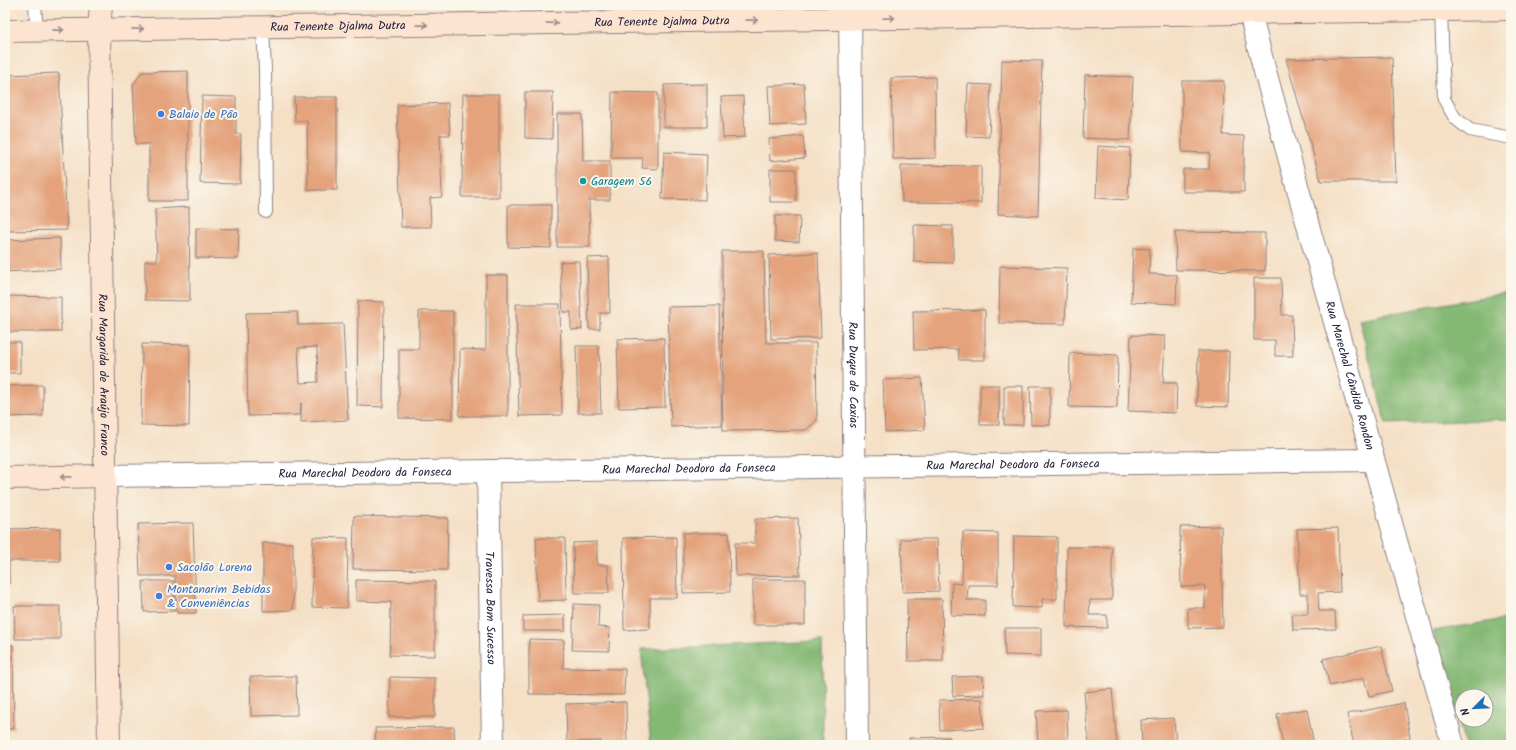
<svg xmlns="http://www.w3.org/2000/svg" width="1516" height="750" font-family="Kalam,sans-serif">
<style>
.forest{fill:#84b873;stroke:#536d57;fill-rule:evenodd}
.building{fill:#e4a37b;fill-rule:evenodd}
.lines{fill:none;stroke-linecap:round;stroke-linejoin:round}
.lane-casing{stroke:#8c8180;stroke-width:14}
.street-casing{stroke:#8c8180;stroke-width:24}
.secondary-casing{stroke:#8c8180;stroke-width:24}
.lane{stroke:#fff;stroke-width:12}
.street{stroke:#fff;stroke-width:22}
.secondary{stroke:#fde4d1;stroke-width:22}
.oneway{stroke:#9a8d8e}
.shop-dot{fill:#3f7fe0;stroke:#fbf7ec;stroke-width:1.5}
.culture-dot{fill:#0f9aa8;stroke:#fbf7ec;stroke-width:1.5}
.labels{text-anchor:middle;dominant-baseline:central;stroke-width:4;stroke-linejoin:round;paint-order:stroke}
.street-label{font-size:12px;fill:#22223b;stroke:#fbf7ec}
.shop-label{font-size:12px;fill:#366cbe;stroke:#fbf7ec;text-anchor:start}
.culture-label{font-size:12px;fill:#0d838f;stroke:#fbf7ec;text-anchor:start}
</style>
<rect width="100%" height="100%" fill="#fbf7ec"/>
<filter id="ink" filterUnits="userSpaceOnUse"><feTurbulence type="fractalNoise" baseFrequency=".025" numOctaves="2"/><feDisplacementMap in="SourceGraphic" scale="8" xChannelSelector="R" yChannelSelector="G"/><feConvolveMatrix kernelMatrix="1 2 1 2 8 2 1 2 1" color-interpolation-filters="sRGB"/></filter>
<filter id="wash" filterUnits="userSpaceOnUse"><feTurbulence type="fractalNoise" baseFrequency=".012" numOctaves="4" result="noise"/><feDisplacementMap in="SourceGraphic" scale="16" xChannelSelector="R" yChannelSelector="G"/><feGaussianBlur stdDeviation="0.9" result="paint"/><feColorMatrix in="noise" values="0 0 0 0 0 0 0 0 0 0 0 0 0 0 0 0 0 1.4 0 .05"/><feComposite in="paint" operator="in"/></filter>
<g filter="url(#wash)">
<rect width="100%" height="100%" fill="#f5e0c6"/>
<!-- forest -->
<path class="forest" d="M 1511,292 L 1511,419 L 1386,424 L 1359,319 Z
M 1511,618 L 1511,745 L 1465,745 L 1433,631 ZM 1462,696 L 1486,696 L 1486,720 L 1462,720 Z
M 822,641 L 823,745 L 651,745 L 641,649 Z"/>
<g id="blocks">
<!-- building -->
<path class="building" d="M 1392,57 L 1396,181 L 1321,181 L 1286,59 Z
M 1002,60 L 1042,61 L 1038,216 L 998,214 Z
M 188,71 L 188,201 L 149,201 L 149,144 L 136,144 L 133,85 L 142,72 Z
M 59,73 L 67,230 L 5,231 L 5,75 Z
M 1085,75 L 1133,77 L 1130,140 L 1083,138 Z
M 935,77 L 936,158 L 893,159 L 891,78 Z
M 1182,81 L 1224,81 L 1223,135 L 1244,136 L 1244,192 L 1183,192 L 1183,169 L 1209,169 L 1210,153 L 1182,152 Z
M 707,84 L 707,127 L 664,127 L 664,85 Z
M 804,84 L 806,124 L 770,126 L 768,86 Z
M 968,84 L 991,85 L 989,137 L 966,136 Z
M 525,92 L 553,92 L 552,139 L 525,138 Z
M 612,92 L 658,93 L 658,169 L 642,168 L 643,158 L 611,158 Z
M 463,94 L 499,94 L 499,197 L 462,197 Z
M 202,96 L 236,97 L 236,134 L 241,134 L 240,184 L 200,183 Z
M 743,96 L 745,137 L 723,138 L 721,97 Z
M 294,97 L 337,97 L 337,190 L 308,190 L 307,121 L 295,121 Z
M 448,103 L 450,135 L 440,135 L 442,197 L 430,198 L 431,227 L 401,227 L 397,105 Z
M 557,114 L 582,114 L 583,161 L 610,161 L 610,200 L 589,200 L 590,247 L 557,247 Z
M 803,136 L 805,158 L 770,161 L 769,139 Z
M 1098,146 L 1130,148 L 1128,200 L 1096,198 Z
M 664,152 L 707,154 L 705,200 L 662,199 Z
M 901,165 L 981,166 L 981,203 L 902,202 Z
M 770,169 L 796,169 L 796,202 L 770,202 Z
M 508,205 L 551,205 L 551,248 L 508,247 Z
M 189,207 L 190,301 L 145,300 L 145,261 L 157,261 L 155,209 Z
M 775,216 L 800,216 L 799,242 L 775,241 Z
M 914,225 L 953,226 L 953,263 L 914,262 Z
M 196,228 L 239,229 L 238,259 L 196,258 Z
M 1175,232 L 1265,233 L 1265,271 L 1176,270 Z
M 60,238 L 61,269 L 5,272 L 5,240 Z
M 1133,248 L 1150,249 L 1149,274 L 1177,275 L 1176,304 L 1131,302 Z
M 722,251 L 764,251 L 766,343 L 816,343 L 817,420 L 806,430 L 723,431 Z
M 818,253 L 821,338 L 771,339 L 769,255 Z
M 609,257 L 610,313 L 600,313 L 600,329 L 589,329 L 587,258 Z
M 579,261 L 582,329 L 571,330 L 571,312 L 563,312 L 560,262 Z
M 1000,266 L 1067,268 L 1065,324 L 999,323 Z
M 486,275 L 508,275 L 508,416 L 459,416 L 460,349 L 486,350 Z
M 1254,278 L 1281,278 L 1282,315 L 1292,315 L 1293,356 L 1275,356 L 1275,340 L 1254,340 Z
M 5,296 L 61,297 L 61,332 L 5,332 Z
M 358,301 L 384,302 L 383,407 L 357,406 Z
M 516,304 L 560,304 L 562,415 L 519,416 Z
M 719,306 L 722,425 L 671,427 L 668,307 Z
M 985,310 L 985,360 L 959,360 L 958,349 L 914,350 L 913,311 Z
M 419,311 L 453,311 L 453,419 L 399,418 L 399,349 L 419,349 Z
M 297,312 L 298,325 L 343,324 L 348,420 L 301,422 L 301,403 L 300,415 L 248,416 L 246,313 ZM 317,347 L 318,382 L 300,383 L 298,348 Z
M 1131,335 L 1165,336 L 1163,383 L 1177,383 L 1176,413 L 1128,411 Z
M 664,338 L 665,407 L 619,408 L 617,339 Z
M 5,342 L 20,342 L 20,373 L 5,373 Z
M 142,344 L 190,345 L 189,426 L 141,425 Z
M 576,346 L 599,346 L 601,413 L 578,413 Z
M 1198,351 L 1229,351 L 1228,407 L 1197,406 Z
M 1070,353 L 1118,355 L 1117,408 L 1069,407 Z
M 922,378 L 925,430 L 885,432 L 883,380 Z
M 43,385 L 43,416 L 5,417 L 5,386 Z
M 980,385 L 999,385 L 999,425 L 980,425 Z
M 1004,386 L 1023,386 L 1023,425 L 1004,425 Z
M 1030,386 L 1050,386 L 1050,425 L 1031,425 Z
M 354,516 L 448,518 L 447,570 L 353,569 Z
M 798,518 L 800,575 L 736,576 L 735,543 L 755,543 L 755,519 Z
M 193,523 L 196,613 L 177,613 L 175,576 L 140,576 L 138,524 Z
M 1221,526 L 1223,627 L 1188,628 L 1188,608 L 1205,608 L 1205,586 L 1181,587 L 1180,527 Z
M 60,528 L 60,561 L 9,561 L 9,586 L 5,586 L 5,529 Z
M 1338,528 L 1340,592 L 1318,593 L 1319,611 L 1335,611 L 1336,629 L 1293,630 L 1292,614 L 1308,614 L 1308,594 L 1300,594 L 1297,529 Z
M 963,532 L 998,533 L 998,585 L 968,585 L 967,600 L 985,600 L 985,616 L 951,615 L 952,583 L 962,584 Z
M 683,533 L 729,533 L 730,592 L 683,593 Z
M 1014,536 L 1057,537 L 1057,599 L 1042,599 L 1042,608 L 1013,607 Z
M 313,537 L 348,538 L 347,608 L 312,607 Z
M 676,537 L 677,598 L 650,598 L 650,629 L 624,630 L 623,538 Z
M 536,538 L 565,538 L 566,600 L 538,601 Z
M 901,539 L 937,539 L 939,591 L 903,592 Z
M 597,542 L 597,565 L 608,565 L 609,593 L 574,593 L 573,543 Z
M 263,543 L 293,543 L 293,610 L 263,611 Z
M 1067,547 L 1112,547 L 1112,600 L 1090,600 L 1089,615 L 1107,615 L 1107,628 L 1066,627 Z
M 753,579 L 805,579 L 805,625 L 753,625 Z
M 356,580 L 435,581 L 435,656 L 390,655 L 391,602 L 356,601 Z
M 143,581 L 174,581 L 175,611 L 144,612 Z
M 907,599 L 942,599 L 943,661 L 908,661 Z
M 574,604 L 599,605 L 598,627 L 610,628 L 609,651 L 572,650 Z
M 14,606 L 60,606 L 60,639 L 15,639 Z
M 565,615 L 565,631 L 523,631 L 523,616 Z
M 1004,628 L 1041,628 L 1041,656 L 1005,655 Z
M 529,639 L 564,640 L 563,668 L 625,669 L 624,695 L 529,694 Z
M 5,645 L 13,645 L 14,729 L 5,729 Z
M 1381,646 L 1392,691 L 1369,696 L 1364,678 L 1330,686 L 1323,659 Z
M 296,676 L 297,715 L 251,716 L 250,677 Z
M 983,676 L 984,695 L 953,696 L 952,677 Z
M 390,677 L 435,678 L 435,717 L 389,717 Z
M 1112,689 L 1117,745 L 1089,745 L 1084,692 Z
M 982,699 L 984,728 L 940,730 L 939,700 Z
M 626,702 L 627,745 L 601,745 L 601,741 L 567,742 L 566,704 Z
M 1404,703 L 1410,738 L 1375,745 L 1354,745 L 1347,714 Z
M 1307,709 L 1314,745 L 1283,745 L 1277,714 Z
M 1067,710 L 1068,745 L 1038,745 L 1036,711 Z
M 1174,718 L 1176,745 L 1142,745 L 1141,720 Z
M 454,727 L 455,745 L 376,745 L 375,728 Z
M 950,737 L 950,745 L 909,745 L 909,738 Z
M 210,743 L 211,745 L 194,745 L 194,744 Z"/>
</g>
</g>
<g filter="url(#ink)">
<use href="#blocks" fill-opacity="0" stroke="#8c8180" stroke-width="1"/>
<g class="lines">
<!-- lane casing -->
<g class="lane-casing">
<path id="lane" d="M 35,5 L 37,31
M 1441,10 L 1444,99 L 1455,118 L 1470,130 L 1511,138
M 263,28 L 265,70 L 266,212"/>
</g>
<!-- street casing -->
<g class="street-casing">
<g id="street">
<path id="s1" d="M 850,5 L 857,745"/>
<path id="s2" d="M 1251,5 L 1250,13 L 1263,64 L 1453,745"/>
<path id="s3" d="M 488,471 L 493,745"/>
<path id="s4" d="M 105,476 L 1373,460"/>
</g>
</g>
<!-- secondary casing -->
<g class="secondary-casing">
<g id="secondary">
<path id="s5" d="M 101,5 L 99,30 L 109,745"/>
<path id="s6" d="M 5,31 L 1511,9"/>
<path d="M 5,478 L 105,476"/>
</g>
</g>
<!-- lane -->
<use href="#lane" class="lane"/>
<!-- street -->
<use href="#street" class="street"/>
<!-- secondary -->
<use href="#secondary" class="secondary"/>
</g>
<!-- one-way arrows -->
<defs><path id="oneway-shaft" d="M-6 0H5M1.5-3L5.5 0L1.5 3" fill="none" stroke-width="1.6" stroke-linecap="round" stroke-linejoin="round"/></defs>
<g class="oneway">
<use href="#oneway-shaft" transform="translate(889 18) rotate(-1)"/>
<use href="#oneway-shaft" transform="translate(752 20) rotate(-1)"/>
<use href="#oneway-shaft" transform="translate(552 23) rotate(-1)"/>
<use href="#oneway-shaft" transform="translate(422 25) rotate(-1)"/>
<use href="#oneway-shaft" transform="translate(138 29) rotate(-1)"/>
<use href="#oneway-shaft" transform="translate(58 30) rotate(-1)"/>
<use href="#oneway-shaft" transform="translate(66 477) rotate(179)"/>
</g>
</g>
<!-- markers -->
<g class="shop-dot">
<circle cx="161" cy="114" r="4"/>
<circle cx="169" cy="567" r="4"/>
<circle cx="159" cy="596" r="4"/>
</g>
<circle class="culture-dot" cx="583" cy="181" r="4"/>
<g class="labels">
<!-- street labels -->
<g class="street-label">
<text stroke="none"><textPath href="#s6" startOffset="657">Rua Tenente Djalma Dutra</textPath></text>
<text stroke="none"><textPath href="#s6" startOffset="333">Rua Tenente Djalma Dutra</textPath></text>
<text stroke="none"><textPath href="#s5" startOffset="370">Rua Margarida de Araújo Franco</textPath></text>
<text stroke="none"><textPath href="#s1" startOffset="370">Rua Duque de Caxias</textPath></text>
<text stroke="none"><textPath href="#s2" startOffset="384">Rua Marechal Cândido Rondon</textPath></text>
<text stroke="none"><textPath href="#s4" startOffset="908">Rua Marechal Deodoro da Fonseca</textPath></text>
<text stroke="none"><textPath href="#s4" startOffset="584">Rua Marechal Deodoro da Fonseca</textPath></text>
<text stroke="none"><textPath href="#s4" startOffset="260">Rua Marechal Deodoro da Fonseca</textPath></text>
<text stroke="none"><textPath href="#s3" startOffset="137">Travessa Bom Sucesso</textPath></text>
</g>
<!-- shop labels -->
<g class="shop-label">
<text x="169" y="114">Balaio de Pão</text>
<text x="177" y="567">Sacolão Lorena</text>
<text x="167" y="589">Montanarim Bebidas<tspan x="167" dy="14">&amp; Conveniências</tspan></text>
</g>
<!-- culture labels -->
<g class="culture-label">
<text x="591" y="181">Garagem 56</text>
</g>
</g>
<!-- margin -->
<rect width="1516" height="750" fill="none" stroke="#fbf7ec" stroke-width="20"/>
<!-- north arrow -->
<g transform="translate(1474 708) rotate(246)"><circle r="19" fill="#fbf7ec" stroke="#a4a2a5"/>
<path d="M0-3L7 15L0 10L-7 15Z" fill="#1f6fb2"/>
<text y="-6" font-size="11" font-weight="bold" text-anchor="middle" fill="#22223b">N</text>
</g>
</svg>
